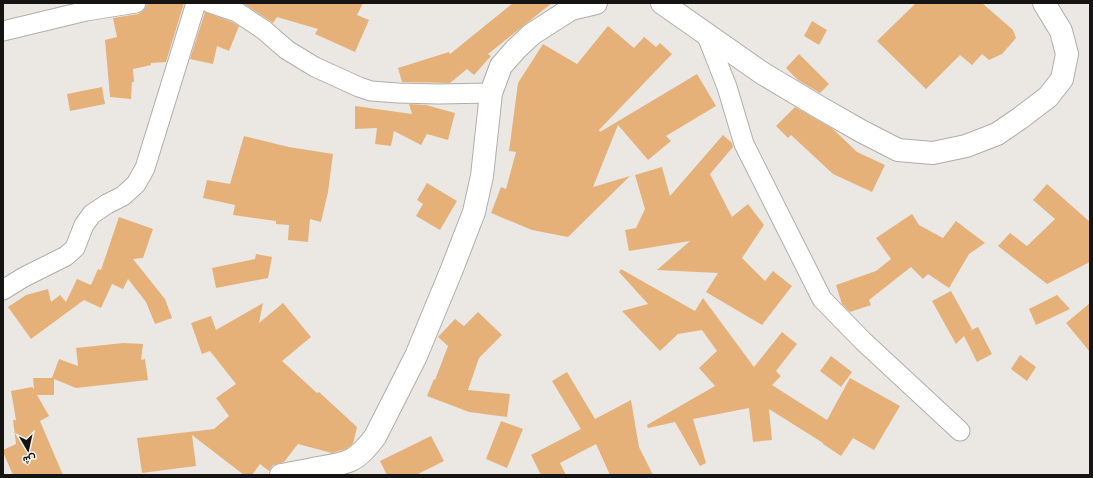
<svg xmlns="http://www.w3.org/2000/svg" width="1093" height="478" font-family="Barlow,Vazirmatn,sans-serif">
<style>
.building{fill:#e5b179}
.lines{fill:none;stroke-linecap:round;stroke-linejoin:round}
.minor-casing{stroke:#b1ada9;stroke-width:21}
.tertiary-casing{stroke:#b1ada9;stroke-width:24}
.minor{stroke:#fff;stroke-width:19}
.tertiary{stroke:#fff;stroke-width:22}
</style>
<rect width="100%" height="100%" fill="#ebe8e4"/>
<!-- building -->
<path class="building" d="M 147,3 L 184,3 L 166,62 L 151,63 L 151,65 L 133,69 L 134,82 L 132,82 L 131,99 L 110,97 L 105,40 L 117,37 L 113,18 L 138,14 L 143,11 L 146,7 Z
M 243,3 L 363,3 L 357,15 L 369,20 L 355,52 L 315,34 L 318,29 L 277,17 L 273,23 Z
M 513,3 L 552,3 L 488,54 L 491,56 L 474,75 L 467,69 L 450,83 L 402,82 L 398,68 L 449,52 L 450,54 Z
M 916,3 L 982,3 L 1013,30 L 1016,38 L 1002,54 L 989,60 L 982,54 L 972,65 L 960,55 L 926,89 L 877,41 Z
M 205,12 L 232,22 L 239,26 L 229,51 L 217,46 L 213,64 L 190,59 Z
M 812,21 L 827,30 L 819,45 L 804,36 Z
M 608,26 L 634,48 L 644,37 L 656,47 L 660,43 L 672,54 L 599,130 L 600,132 L 697,74 L 716,106 L 666,136 L 671,141 L 648,160 L 618,125 L 593,187 L 630,176 L 568,237 L 532,230 L 491,213 L 501,187 L 506,189 L 516,152 L 509,151 L 518,83 L 543,44 L 577,64 Z
M 799,54 L 829,84 L 820,93 L 798,80 L 786,68 Z
M 102,87 L 105,104 L 70,111 L 67,94 Z
M 409,104 L 426,105 L 455,113 L 448,140 L 427,134 L 421,145 L 394,131 L 391,146 L 375,144 L 377,128 L 355,129 L 355,106 L 412,114 Z
M 795,107 L 833,129 L 857,152 L 885,165 L 872,192 L 833,174 L 791,135 L 788,138 L 776,126 Z
M 723,135 L 732,143 L 733,147 L 710,174 L 732,217 L 748,204 L 764,225 L 742,258 L 765,281 L 773,271 L 792,286 L 762,325 L 706,292 L 718,273 L 657,270 L 690,241 L 629,251 L 625,230 L 636,228 L 645,209 L 635,175 L 662,167 L 670,196 Z
M 244,136 L 289,147 L 333,154 L 328,192 L 321,222 L 310,219 L 308,242 L 288,240 L 289,225 L 276,224 L 276,221 L 233,215 L 235,205 L 203,198 L 207,180 L 230,184 Z
M 427,183 L 457,201 L 440,230 L 416,216 L 423,204 L 417,200 Z
M 1047,184 L 1090,222 L 1090,262 L 1047,284 L 998,246 L 1010,233 L 1027,246 L 1055,219 L 1033,200 Z
M 912,214 L 919,225 L 943,238 L 956,221 L 985,243 L 969,254 L 949,288 L 928,274 L 923,279 L 911,267 L 869,300 L 871,305 L 850,312 L 842,304 L 836,285 L 876,271 L 891,259 L 876,238 Z
M 119,217 L 153,229 L 143,258 L 133,259 L 165,299 L 172,318 L 155,324 L 146,302 L 128,279 L 123,289 L 112,284 L 101,308 L 84,300 L 31,339 L 8,307 L 26,295 L 48,289 L 51,302 L 60,295 L 66,302 L 77,279 L 91,285 L 98,269 L 101,270 Z
M 256,254 L 272,257 L 268,278 L 216,288 L 212,268 L 255,259 Z
M 621,269 L 695,311 L 703,298 L 754,367 L 782,332 L 797,344 L 776,371 L 781,376 L 772,385 L 827,420 L 850,378 L 900,406 L 874,450 L 853,438 L 841,456 L 823,444 L 823,443 L 769,409 L 772,440 L 753,442 L 749,408 L 693,419 L 706,463 L 700,466 L 675,422 L 648,428 L 647,425 L 715,386 L 699,368 L 717,351 L 702,330 L 678,334 L 660,351 L 622,311 L 648,304 L 619,272 Z
M 951,291 L 972,329 L 969,331 L 978,327 L 992,354 L 977,362 L 964,336 L 956,344 L 932,301 Z
M 1057,295 L 1070,309 L 1036,325 L 1029,309 Z
M 263,303 L 259,323 L 283,303 L 311,337 L 282,361 L 317,393 L 319,392 L 357,427 L 353,444 L 346,449 L 332,453 L 298,444 L 284,462 L 273,465 L 269,471 L 260,464 L 252,475 L 244,475 L 192,435 L 196,466 L 142,473 L 137,438 L 214,429 L 229,416 L 216,398 L 236,384 L 210,351 L 202,354 L 191,323 L 211,316 L 216,330 Z
M 1090,303 L 1090,352 L 1066,323 Z
M 478,312 L 502,335 L 479,358 L 468,390 L 510,394 L 507,417 L 469,412 L 427,396 L 434,379 L 435,380 L 448,346 L 438,337 L 455,319 L 464,326 Z
M 123,343 L 143,344 L 141,360 L 145,359 L 148,380 L 76,388 L 54,379 L 54,395 L 37,395 L 49,416 L 40,421 L 63,475 L 13,475 L 3,452 L 3,450 L 16,444 L 13,420 L 16,420 L 11,391 L 32,387 L 34,389 L 33,378 L 52,378 L 59,359 L 78,366 L 76,348 Z
M 1020,355 L 1036,367 L 1027,381 L 1011,369 Z
M 831,356 L 852,372 L 841,387 L 820,371 Z
M 567,372 L 595,419 L 631,400 L 639,447 L 653,475 L 610,475 L 596,444 L 560,463 L 566,475 L 541,475 L 531,455 L 581,429 L 552,381 Z
M 501,421 L 523,429 L 507,468 L 486,459 Z
M 431,436 L 444,461 L 416,475 L 387,475 L 380,461 Z"/>
<g class="lines">
<!-- minor casing -->
<g class="minor-casing">
<path id="minor" d="M 210,3 L 237,12 L 264,30 L 287,50 L 315,67 L 359,87 L 371,91 L 398,93 L 438,94 L 491,93
M 3,31 L 86,11 L 136,3
M 707,36 L 727,87 L 744,144 L 822,299 L 863,341 L 960,431
M 3,290 L 24,277 L 66,256 L 75,248 L 84,225 L 92,214 L 107,204 L 123,196 L 136,184 L 145,168 L 196,3"/>
</g>
<!-- tertiary casing -->
<g class="tertiary-casing">
<path id="tertiary" d="M 662,3 L 762,73 L 819,107 L 861,131 L 898,150 L 933,153 L 966,146 L 997,134 L 1019,119 L 1048,97 L 1062,79 L 1067,54 L 1061,31 L 1044,3
M 281,475 C 293,473 306,471 318,468 C 329,466 340,465 351,460 C 361,455 368,446 375,437 L 416,356 L 452,269 L 474,212 L 482,176 L 491,93 L 501,66 L 516,49 L 532,34 L 571,9 L 596,3"/>
</g>
<!-- minor -->
<use href="#minor" class="minor"/>
<!-- tertiary -->
<use href="#tertiary" class="tertiary"/>
</g>
<!-- border -->
<rect width="1093" height="478" fill="none" stroke="#151413" stroke-width="8"/>
<!-- north arrow -->
<g transform="translate(28 450) rotate(171)" stroke="#f9f5f1" stroke-width="3" paint-order="stroke">
<path d="M0-3L7 15L0 10L-7 15Z" fill="#151413"/>
<text y="-6" font-size="11" font-weight="bold" text-anchor="middle" fill="#151413">ش</text>
</g>
</svg>
